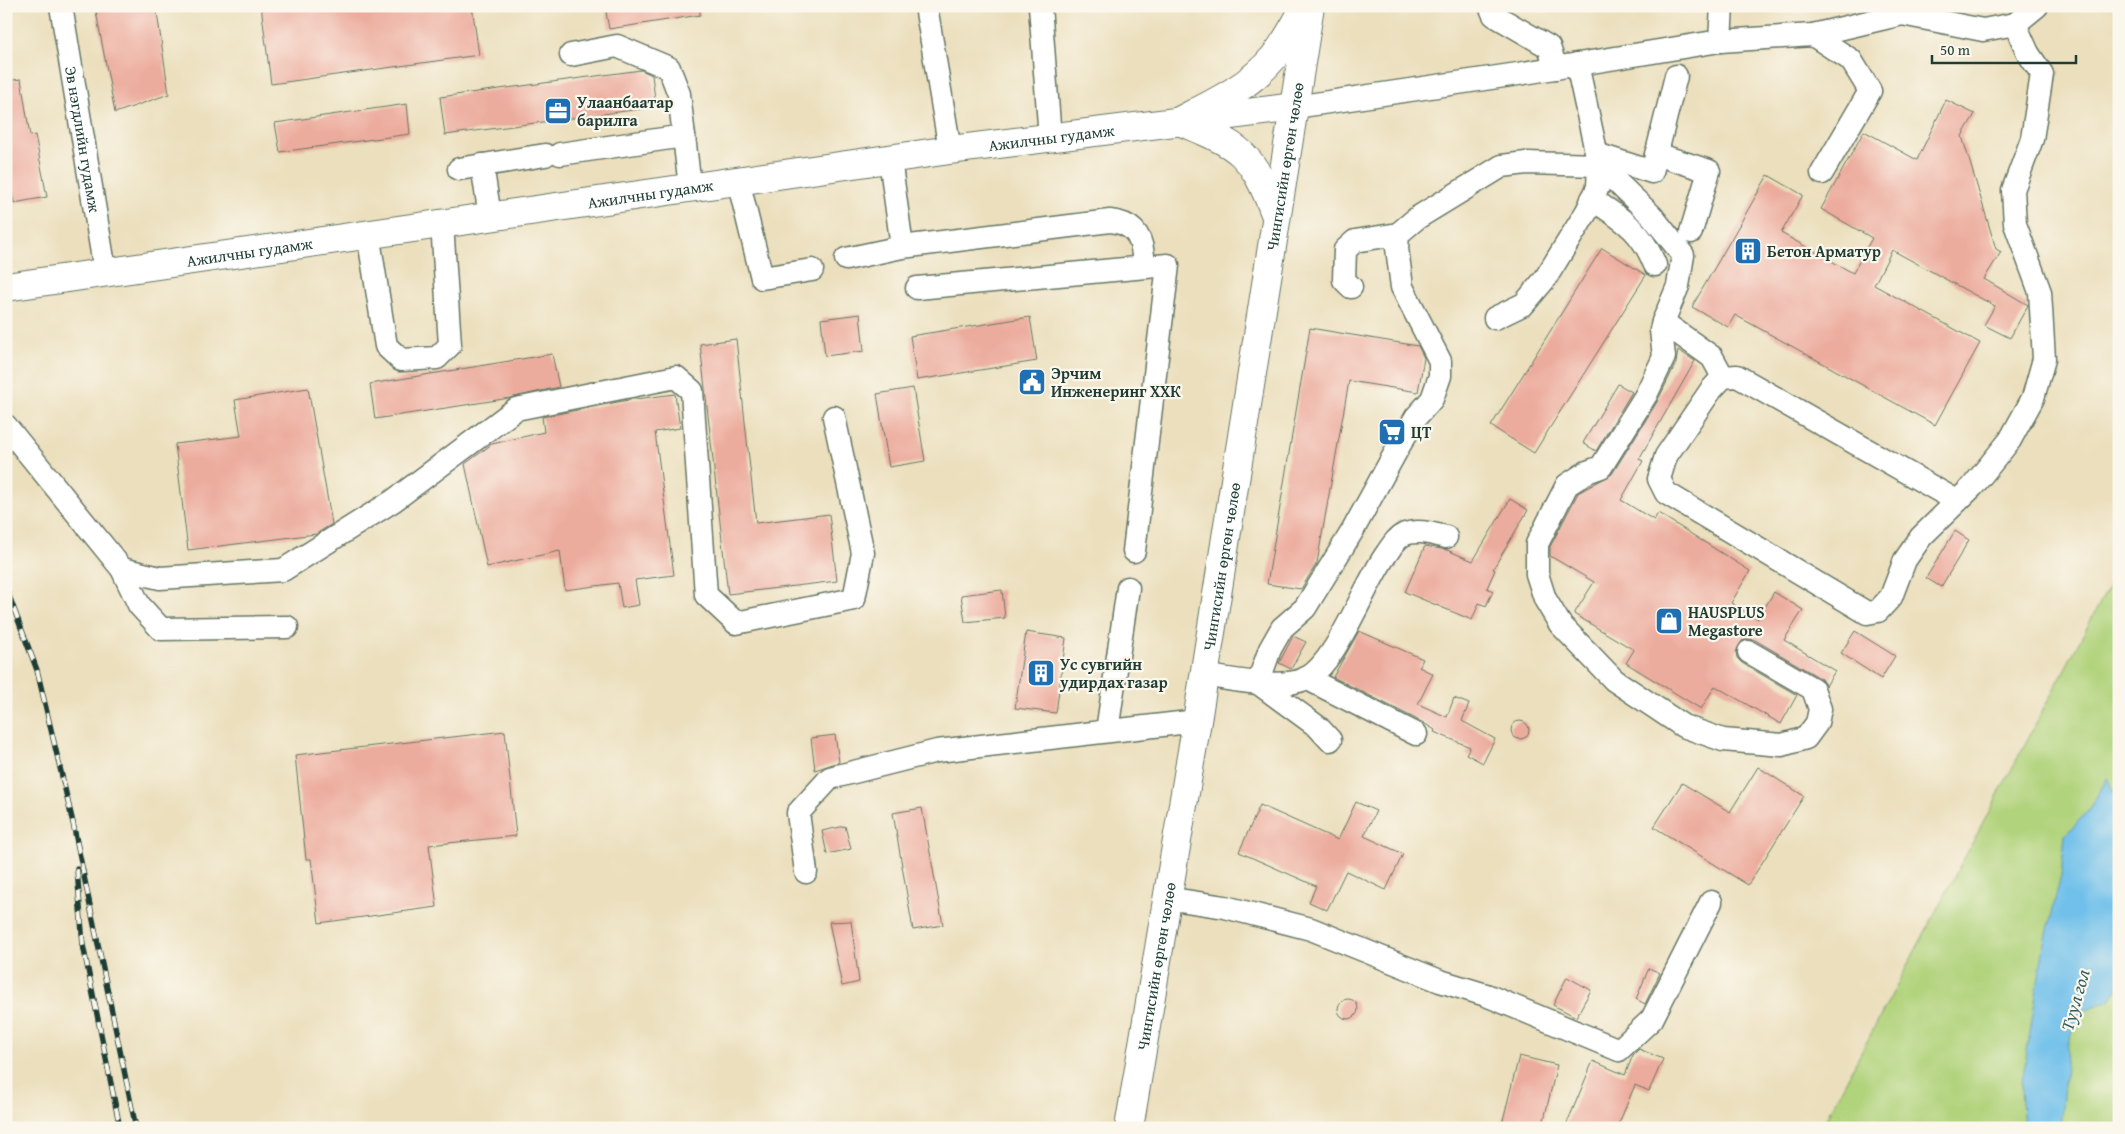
<svg xmlns="http://www.w3.org/2000/svg" width="2125" height="1134" font-family="'Gentium Book Plus',serif">
<style>
.green{fill:#b1d37b;stroke:#688858}
.water{fill:#6fc0eb;stroke:#477e90}
.building{fill:#ecac9d}
.lines{fill:none;stroke-linecap:round;stroke-linejoin:round}
.minor-casing{stroke:#667664;stroke-width:25}
.major-casing{stroke:#667664;stroke-width:30}
.highway-casing{stroke:#667664;stroke-width:30}
.minor{stroke:#fff;stroke-width:22}
.major{stroke:#fff;stroke-width:28}
.highway{stroke:#fff;stroke-width:28}
.rail-casing{stroke:#1f3d34;stroke-width:5.5}
.rail{stroke:#fbf7ec;stroke-width:4;stroke-dasharray:11;stroke-linecap:butt}
.labels{text-anchor:middle;dominant-baseline:central;stroke-width:4.5;stroke-linejoin:round;paint-order:stroke}
.poi-label{font-size:16px;font-weight:bold;fill:#1f3d34;stroke:#fbf7ec;text-anchor:start}
.street-label{font-size:16px;fill:#1f3d34;stroke:#fbf7ec}
.water-label{font-size:18px;font-style:italic;fill:#335e62;stroke:#fbf7ec}
</style>
<rect width="100%" height="100%" fill="#fbf7ec"/>
<filter id="ink" filterUnits="userSpaceOnUse"><feTurbulence type="fractalNoise" baseFrequency=".02" numOctaves="2"/><feDisplacementMap in="SourceGraphic" scale="10" xChannelSelector="R" yChannelSelector="G"/><feConvolveMatrix kernelMatrix="1 2 1 2 8 2 1 2 1" color-interpolation-filters="sRGB"/></filter>
<filter id="wash" filterUnits="userSpaceOnUse"><feTurbulence type="fractalNoise" baseFrequency=".0096" numOctaves="4" result="noise"/><feDisplacementMap in="SourceGraphic" scale="20" xChannelSelector="R" yChannelSelector="G"/><feGaussianBlur stdDeviation="1.12" result="paint"/><feColorMatrix in="noise" values="0 0 0 0 0 0 0 0 0 0 0 0 0 0 0 0 0 1.4 0 .05"/><feComposite in="paint" operator="in"/></filter>
<g filter="url(#wash)">
<rect width="100%" height="100%" fill="#ebdfbd"/>
<!-- green -->
<path class="green" d="M 2119,567 L 2119,1128 L 1821,1128 Z"/>
<!-- water -->
<path class="water" d="M 2108,777 L 2112,792 L 2119,785 L 2119,986 L 2110,1000 L 2080,1012 L 2068,1044 L 2060,1128 L 2024,1128 L 2021,1089 L 2043,951 L 2061,875 L 2065,835 L 2088,811 Z"/>
<g id="blocks">
<!-- building -->
<path class="building" d="M 95,6 L 156,6 L 169,94 L 115,113 Z
M 261,6 L 472,6 L 479,55 L 271,84 Z
M 605,6 L 700,6 L 700,15 L 609,29 Z
M 641,70 L 652,75 L 656,107 L 445,135 L 440,97 Z
M 21,79 L 30,136 L 35,135 L 47,197 L 14,203 L 6,166 L 6,81 Z
M 1946,100 L 1975,114 L 1962,136 L 1996,249 L 2001,252 L 1984,279 L 2028,305 L 2010,338 L 1984,325 L 1995,306 L 1892,250 L 1874,285 L 1980,343 L 1935,425 L 1735,315 L 1728,327 L 1692,307 L 1768,175 L 1803,195 L 1781,233 L 1853,273 L 1872,238 L 1821,209 L 1864,131 L 1917,160 Z
M 407,104 L 410,134 L 280,152 L 275,123 Z
M 1602,248 L 1646,275 L 1534,453 L 1491,426 Z
M 860,314 L 864,351 L 825,356 L 821,319 Z
M 1030,317 L 1037,361 L 917,380 L 910,336 Z
M 1310,328 L 1418,346 L 1424,358 L 1418,392 L 1349,381 L 1317,563 L 1301,589 L 1267,584 Z
M 736,339 L 756,523 L 829,514 L 837,581 L 728,594 L 700,344 Z
M 1678,350 L 1695,361 L 1639,459 L 1643,461 L 1621,500 L 1654,520 L 1658,513 L 1750,571 L 1731,603 L 1758,619 L 1774,592 L 1803,610 L 1784,640 L 1835,671 L 1826,686 L 1820,678 L 1755,640 L 1749,639 L 1742,641 L 1736,652 L 1737,658 L 1742,663 L 1797,695 L 1781,724 L 1715,686 L 1701,709 L 1626,663 L 1634,650 L 1574,614 L 1594,582 L 1550,556 L 1550,547 L 1578,493 L 1612,474 L 1657,402 L 1676,363 Z
M 552,354 L 559,387 L 510,398 L 375,419 L 370,384 Z
M 1618,384 L 1632,392 L 1596,451 L 1583,443 Z
M 308,388 L 332,524 L 316,534 L 188,550 L 175,444 L 241,436 L 235,400 Z
M 913,388 L 925,461 L 889,467 L 877,394 Z
M 675,394 L 680,428 L 655,432 L 674,575 L 635,580 L 639,605 L 622,608 L 618,583 L 565,590 L 560,551 L 487,567 L 465,464 L 492,444 L 544,432 L 542,417 L 628,400 Z
M 1510,499 L 1528,510 L 1493,569 L 1495,570 L 1487,588 L 1493,591 L 1486,606 L 1479,603 L 1472,620 L 1405,592 L 1425,546 L 1447,550 L 1473,561 Z
M 1955,531 L 1969,540 L 1941,587 L 1926,578 Z
M 1002,590 L 1005,618 L 965,622 L 961,595 Z
M 1359,631 L 1423,659 L 1419,667 L 1433,674 L 1418,704 L 1447,717 L 1454,698 L 1469,704 L 1462,721 L 1495,739 L 1483,763 L 1466,754 L 1470,747 L 1434,732 L 1435,730 L 1422,722 L 1333,677 Z
M 1855,631 L 1895,656 L 1881,679 L 1841,653 Z
M 1026,632 L 1066,638 L 1056,713 L 1015,708 Z
M 1293,636 L 1306,642 L 1291,669 L 1279,663 Z
M1511 730a9 9 0 1 1 18 0a9 9 0 1 1-18 0Z
M 505,731 L 516,836 L 429,845 L 437,907 L 319,923 L 311,859 L 306,859 L 295,755 Z
M 835,735 L 839,762 L 815,770 L 811,738 Z
M 1758,767 L 1804,796 L 1748,885 L 1654,827 L 1682,783 L 1730,812 Z
M 1356,802 L 1376,811 L 1364,836 L 1403,854 L 1386,890 L 1346,871 L 1327,910 L 1309,902 L 1316,886 L 1239,852 L 1260,805 L 1338,840 Z
M 922,808 L 943,925 L 913,930 L 893,813 Z
M 845,826 L 851,849 L 827,854 L 822,831 Z
M 851,921 L 859,982 L 842,986 L 829,922 Z
M 1649,968 L 1660,973 L 1645,1004 L 1636,999 Z
M 1567,977 L 1591,990 L 1576,1017 L 1553,1005 Z
M1338 1009a10 10 0 1 1 20 0a10 10 0 1 1-20 0Z
M 1639,1049 L 1663,1059 L 1649,1091 L 1635,1085 L 1617,1128 L 1565,1128 L 1593,1061 L 1625,1075 L 1633,1055 Z
M 1519,1056 L 1557,1065 L 1542,1128 L 1501,1128 Z"/>
</g>
</g>
<g filter="url(#ink)">
<use href="#blocks" fill-opacity="0" stroke="#667664" stroke-width="1"/>
<g class="lines">
<!-- minor casing -->
<g class="minor-casing">
<g id="minor">
<path id="s1" d="M 61,6 L 105,271"/>
<path d="M 926,6 L 950,150"/>
<path d="M 1040,6 L 1050,138"/>
<path d="M 1490,6 L 1494,15 L 1549,47 L 1556,68"/>
<path d="M 1813,35 L 1851,60 L 1870,91 L 1822,173"/>
<path d="M 1720,41 L 1722,6"/>
<path d="M 571,55 L 617,46 L 669,68 L 679,94 L 690,187"/>
<path d="M 1577,64 L 1599,165 L 1652,216 L 1683,255 L 1678,286 L 1663,322 L 1712,357 L 1723,377"/>
<path d="M 1295,107 L 1518,74 L 1720,41 L 1813,35 L 1902,14 L 1983,30 L 2015,24 L 2037,6"/>
<path d="M 560,154 L 684,136"/>
<path d="M 1596,154 L 1652,172 L 1676,76"/>
<path d="M 1656,154 L 1709,171 L 1691,232"/>
<path d="M 890,159 L 902,247"/>
<path d="M 482,165 L 490,216"/>
<path d="M 459,169 L 545,155"/>
<path d="M 738,180 L 762,278 L 812,270"/>
<path d="M 1592,199 C 1623,220 1641,229 1655,265"/>
<path d="M 368,233 L 386,346 L 401,360 L 437,358 L 450,345 L 442,223"/>
<path d="M 846,259 L 902,247 L 1110,221 C 1131,223 1141,233 1143,255"/>
<path d="M 1351,287 L 1344,280 L 1345,250 L 1355,241 L 1398,234"/>
<path d="M 917,288 L 1168,265 L 1134,551"/>
<path d="M 1663,322 L 1661,330 L 1664,357 L 1646,395 L 1601,467 L 1587,472 L 1567,485 L 1537,544 L 1537,574 L 1545,599 L 1560,624 L 1614,680 L 1683,726 L 1723,740 L 1782,745 L 1806,738 L 1817,723 L 1820,709 L 1813,689 L 1749,652"/>
<path d="M 6,426 L 122,569 L 139,605 L 161,629 L 287,627"/>
<path d="M 1957,501 L 1737,376 L 1723,377 L 1711,390 L 1666,456 L 1659,479 L 1666,493 L 1867,613 L 1878,611 L 1891,597 L 1905,560 L 1921,537 L 1973,486 L 2010,440 L 2033,398 L 2044,359 L 2040,292 L 2015,224 L 2013,190 L 2032,139 L 2042,74 L 2028,53 L 2015,24"/>
<path d="M 122,569 L 160,578 L 283,570 L 393,501 L 516,409 L 676,377 L 692,391 L 706,595 L 736,623 L 854,599 L 863,553 L 834,417"/>
<path d="M 1203,675 C 1229,679 1280,690 1305,679 C 1337,664 1364,584 1387,553 C 1392,546 1396,538 1405,534 C 1418,529 1433,534 1446,537"/>
<path d="M 1306,678 L 1416,734"/>
<path d="M 1107,731 L 1128,588"/>
<path d="M 1330,740 L 1318,727 L 1258,683 L 1270,649 L 1282,628 L 1305,608 L 1353,530 L 1399,446 L 1416,417 L 1432,399 L 1440,376 L 1440,361 L 1402,287 L 1397,248 L 1398,234 L 1417,218 L 1502,166 L 1526,163 L 1599,165 L 1598,187 L 1587,211 L 1545,279 L 1524,304 L 1495,318"/>
<path d="M 806,872 L 798,813 L 830,778 L 937,751 L 1197,721"/>
<path d="M 1166,898 L 1225,907 L 1311,929 L 1440,981 L 1486,995 L 1619,1050 L 1652,1019 L 1711,902"/>
</g>
</g>
<!-- major casing -->
<g class="major-casing">
<g id="major">
<path id="s2" d="M 6,287 L 950,150 L 1295,107"/>
</g>
</g>
<!-- highway casing -->
<g class="highway-casing">
<g id="highway">
<path d="M 1179,121 C 1214,103 1249,87 1274,57 C 1286,43 1295,24 1305,8"/>
<path d="M 1179,121 C 1242,146 1252,153 1276,216"/>
<path id="s3" d="M 1129,1128 L 1197,721 L 1310,6"/>
</g>
</g>
<!-- minor -->
<use href="#minor" class="minor"/>
<!-- major -->
<use href="#major" class="major"/>
<!-- highway -->
<use href="#highway" class="highway"/>
<!-- rail casing -->
<g class="rail-casing">
<path id="rail" d="M 6,588 L 37,670 L 73,823 L 136,1128
M 77,869 L 83,945 L 120,1128"/>
</g>
<!-- rail -->
<use href="#rail" class="rail"/>
</g>
</g>
<!-- icons -->
<defs>
<g id="office-square" transform="scale(1.4375)"><rect x="-9" y="-9" width="18" height="18" rx="4" fill="#1f6fb2" stroke="#fbf7ec"/><path d="M-6-3h4V-5.5h4V-3h4V5H-6ZM-1-4.5V-3h2v-1.5ZM-6 0V1H6V0Z" fill="#fff"/></g>
<g id="building-square" transform="scale(1.4375)"><rect x="-9" y="-9" width="18" height="18" rx="4" fill="#1f6fb2" stroke="#fbf7ec"/><path d="M-4-6H4V6H1V3H-1V6H-4ZM-2.5-4.3h1.7v1.8h-1.7ZM.8-4.3h1.7v1.8H.8ZM-2.5-1h1.7V.8h-1.7ZM.8-1h1.7V.8H.8Z" fill="#fff"/></g>
<g id="civic-square" transform="scale(1.4375)"><rect x="-9" y="-9" width="18" height="18" rx="4" fill="#1f6fb2" stroke="#fbf7ec"/><path d="M-.6-6.5H3V-4.5H.6V-3L4-1V1h2V6H-6V1h2V-1L-.6-3ZM-1.2 2.5V6h2.4V2.5Z" fill="#fff"/></g>
<g id="supermarket-square" transform="scale(1.4375)"><rect x="-9" y="-9" width="18" height="18" rx="4" fill="#1f6fb2" stroke="#fbf7ec"/><path d="M-6-5.5h2.5l.6 2H6L4.5 2H-2.5L-4.4-4H-6ZM-1.5 3.2a1.3 1.3 0 1 0 .1 0ZM3 3.2a1.3 1.3 0 1 0 .1 0Z" fill="#fff"/></g>
<g id="shop-square" transform="scale(1.4375)"><rect x="-9" y="-9" width="18" height="18" rx="4" fill="#1f6fb2" stroke="#fbf7ec"/><path d="M-5-2.5h2.3a2.7 3.5 0 0 1 5.4 0H5L5.5 6h-11ZM-1.5-2.5h3a1.5 2.3 0 0 0-3 0Z" fill="#fff"/></g>
</defs>
<g fill-rule="evenodd">
<use href="#office-square" x="558" y="111"/>
<use href="#building-square" x="1748" y="251"/>
<use href="#civic-square" x="1032" y="382"/>
<use href="#supermarket-square" x="1392" y="432"/>
<use href="#shop-square" x="1669" y="621"/>
<use href="#building-square" x="1041" y="673"/>
</g>
<g class="labels">
<!-- poi labels -->
<g class="poi-label">
<text x="577" y="102">Улаанбаатар<tspan x="577" dy="18">барилга</tspan></text>
<text x="1767" y="251">Бетон Арматур</text>
<text x="1051" y="373">Эрчим<tspan x="1051" dy="18">Инженеринг ХХК</tspan></text>
<text x="1411" y="432">ЦТ</text>
<text x="1688" y="612">HAUSPLUS<tspan x="1688" dy="18">Megastore</tspan></text>
<text x="1060" y="664">Ус сувгийн<tspan x="1060" dy="18">удирдах газар</tspan></text>
</g>
<!-- street labels -->
<g class="street-label">
<text stroke="none"><textPath href="#s2" startOffset="1056">Ажилчны гудамж</textPath></text>
<text stroke="none"><textPath href="#s1" startOffset="135">Эв нэгдлийн гудамж</textPath></text>
<text stroke="none"><textPath href="#s3" startOffset="974">Чингисийн өргөн чөлөө</textPath></text>
<text stroke="none"><textPath href="#s2" startOffset="651">Ажилчны гудамж</textPath></text>
<text stroke="none"><textPath href="#s2" startOffset="246">Ажилчны гудамж</textPath></text>
<text stroke="none"><textPath href="#s3" startOffset="569">Чингисийн өргөн чөлөө</textPath></text>
<text stroke="none"><textPath href="#s3" startOffset="164">Чингисийн өргөн чөлөө</textPath></text>
</g>
<!-- water labels -->
<g class="water-label">
<text transform="translate(2075 1000) rotate(-74)">Туул гол</text>
</g>
</g>
<!-- margin -->
<rect width="2125" height="1134" fill="none" stroke="#fbf7ec" stroke-width="25"/>
<!-- scale -->
<path d="M1932 55v8h144v-8" fill="none" stroke="#1f3d34" stroke-width="2.5"/>
<text x="1940" y="55" font-size="15" fill="#1f3d34" stroke="#fbf7ec" stroke-width="4" paint-order="stroke">50 m</text>
</svg>
